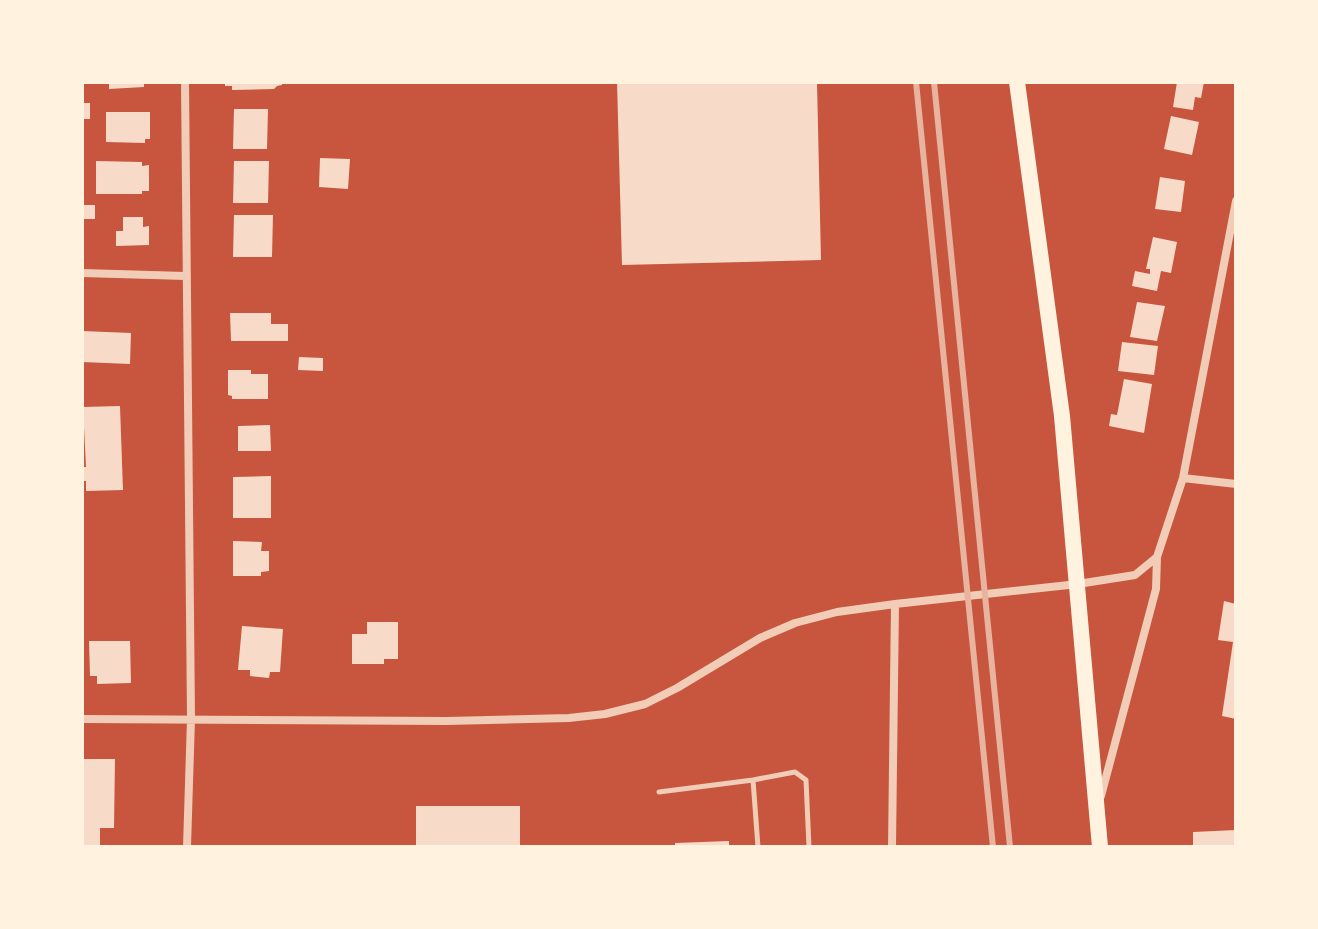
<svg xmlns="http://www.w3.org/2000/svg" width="1318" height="929" font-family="'Source Sans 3',sans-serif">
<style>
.building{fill:#f7dbc8}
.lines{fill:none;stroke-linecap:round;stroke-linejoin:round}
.service{stroke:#f1ccb7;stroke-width:5}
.minor{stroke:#f1ccb7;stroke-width:8}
.primary{stroke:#fff3e0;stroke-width:16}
.rail{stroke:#e9b49f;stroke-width:6}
</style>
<rect width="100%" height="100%" fill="#c8553d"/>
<!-- building -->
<path class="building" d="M 109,82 L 144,82 L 144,87 L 109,89 Z
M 225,82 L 282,82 L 282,85 L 277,86 L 274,89 L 232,90 L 232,86 L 225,86 Z
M 617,82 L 817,82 L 821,260 L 622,265 Z
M 1177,82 L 1204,82 L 1201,98 L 1195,97 L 1193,110 L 1173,107 Z
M 82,103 L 90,103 L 90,119 L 82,119 Z
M 234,109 L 268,109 L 267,149 L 233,149 Z
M 106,112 L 150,112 L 150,139 L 145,139 L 145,143 L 106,142 Z
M 1171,116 L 1199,122 L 1192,155 L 1164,149 Z
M 320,158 L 350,159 L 348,189 L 319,187 Z
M 96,161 L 142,162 L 142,166 L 149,165 L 149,191 L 142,191 L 142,194 L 96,194 Z
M 234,161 L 269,161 L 268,203 L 233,203 Z
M 1160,177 L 1185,181 L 1181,212 L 1155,209 Z
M 82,205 L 95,205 L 95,219 L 82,219 Z
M 234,215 L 273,215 L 272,257 L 233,257 Z
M 123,217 L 143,217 L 143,227 L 149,226 L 149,245 L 116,246 L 116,231 L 123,231 Z
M 1153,237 L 1177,242 L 1171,273 L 1161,271 L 1157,291 L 1132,286 L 1135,271 L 1150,274 L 1150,269 L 1146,269 Z
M 1137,302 L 1165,306 L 1157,341 L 1130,337 Z
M 230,313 L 271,313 L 271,324 L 288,324 L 288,341 L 231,341 Z
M 82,331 L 131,333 L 130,364 L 82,362 Z
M 1122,342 L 1158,346 L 1154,375 L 1118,371 Z
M 299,357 L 323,358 L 323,371 L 298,370 Z
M 228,370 L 251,370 L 251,374 L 268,374 L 268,399 L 232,399 L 232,396 L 228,395 Z
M 1124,379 L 1152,384 L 1144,433 L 1109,426 L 1111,414 L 1117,415 Z
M 120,406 L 123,490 L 86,491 L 86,481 L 82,481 L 82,467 L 86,467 L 83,407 Z
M 270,425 L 271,451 L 238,451 L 238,426 Z
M 271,476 L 271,518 L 233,518 L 233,477 Z
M 233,541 L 262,542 L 261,551 L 269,551 L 269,571 L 261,572 L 261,576 L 233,576 Z
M 1224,601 L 1236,604 L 1236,719 L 1222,716 L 1233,642 L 1218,640 Z
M 367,622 L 398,622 L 398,659 L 384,659 L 384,664 L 352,664 L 352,634 L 367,634 Z
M 242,626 L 283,629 L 280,672 L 270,672 L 269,678 L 250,676 L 250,670 L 238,670 Z
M 89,641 L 130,641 L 131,683 L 97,684 L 97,676 L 90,676 Z
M 82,759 L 115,759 L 114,828 L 100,828 L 100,847 L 82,847 Z
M 416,806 L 520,806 L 520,847 L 416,847 Z
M 1236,830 L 1236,847 L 1193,847 L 1193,832 Z
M 729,841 L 729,847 L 675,847 L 675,843 Z"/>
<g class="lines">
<!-- service -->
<path class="service" d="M 753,780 L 795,772 L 806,780 L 809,847
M 659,792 L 753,780 L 758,847"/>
<!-- minor -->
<path class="minor" d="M 185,82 L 191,719 L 187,847
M 82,273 L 186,276
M 1183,478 L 1236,484
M 82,719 L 447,721 L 569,718 L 605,714 L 645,704 L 677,688 L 760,638 L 795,623 L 837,612 L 895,604 L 1078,584 L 1135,575 L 1157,557
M 1101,796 L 1156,589 L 1157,557 L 1183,478 L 1236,201
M 892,847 L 895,604"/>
<!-- primary -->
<path class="primary" d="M 1017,82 L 1062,416 L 1100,847"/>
<!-- rail -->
<path class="rail" d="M 916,82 L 993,847
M 934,82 L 1010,847"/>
</g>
<!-- border -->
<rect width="1318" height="929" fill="none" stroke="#fff3e0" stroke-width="168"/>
</svg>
